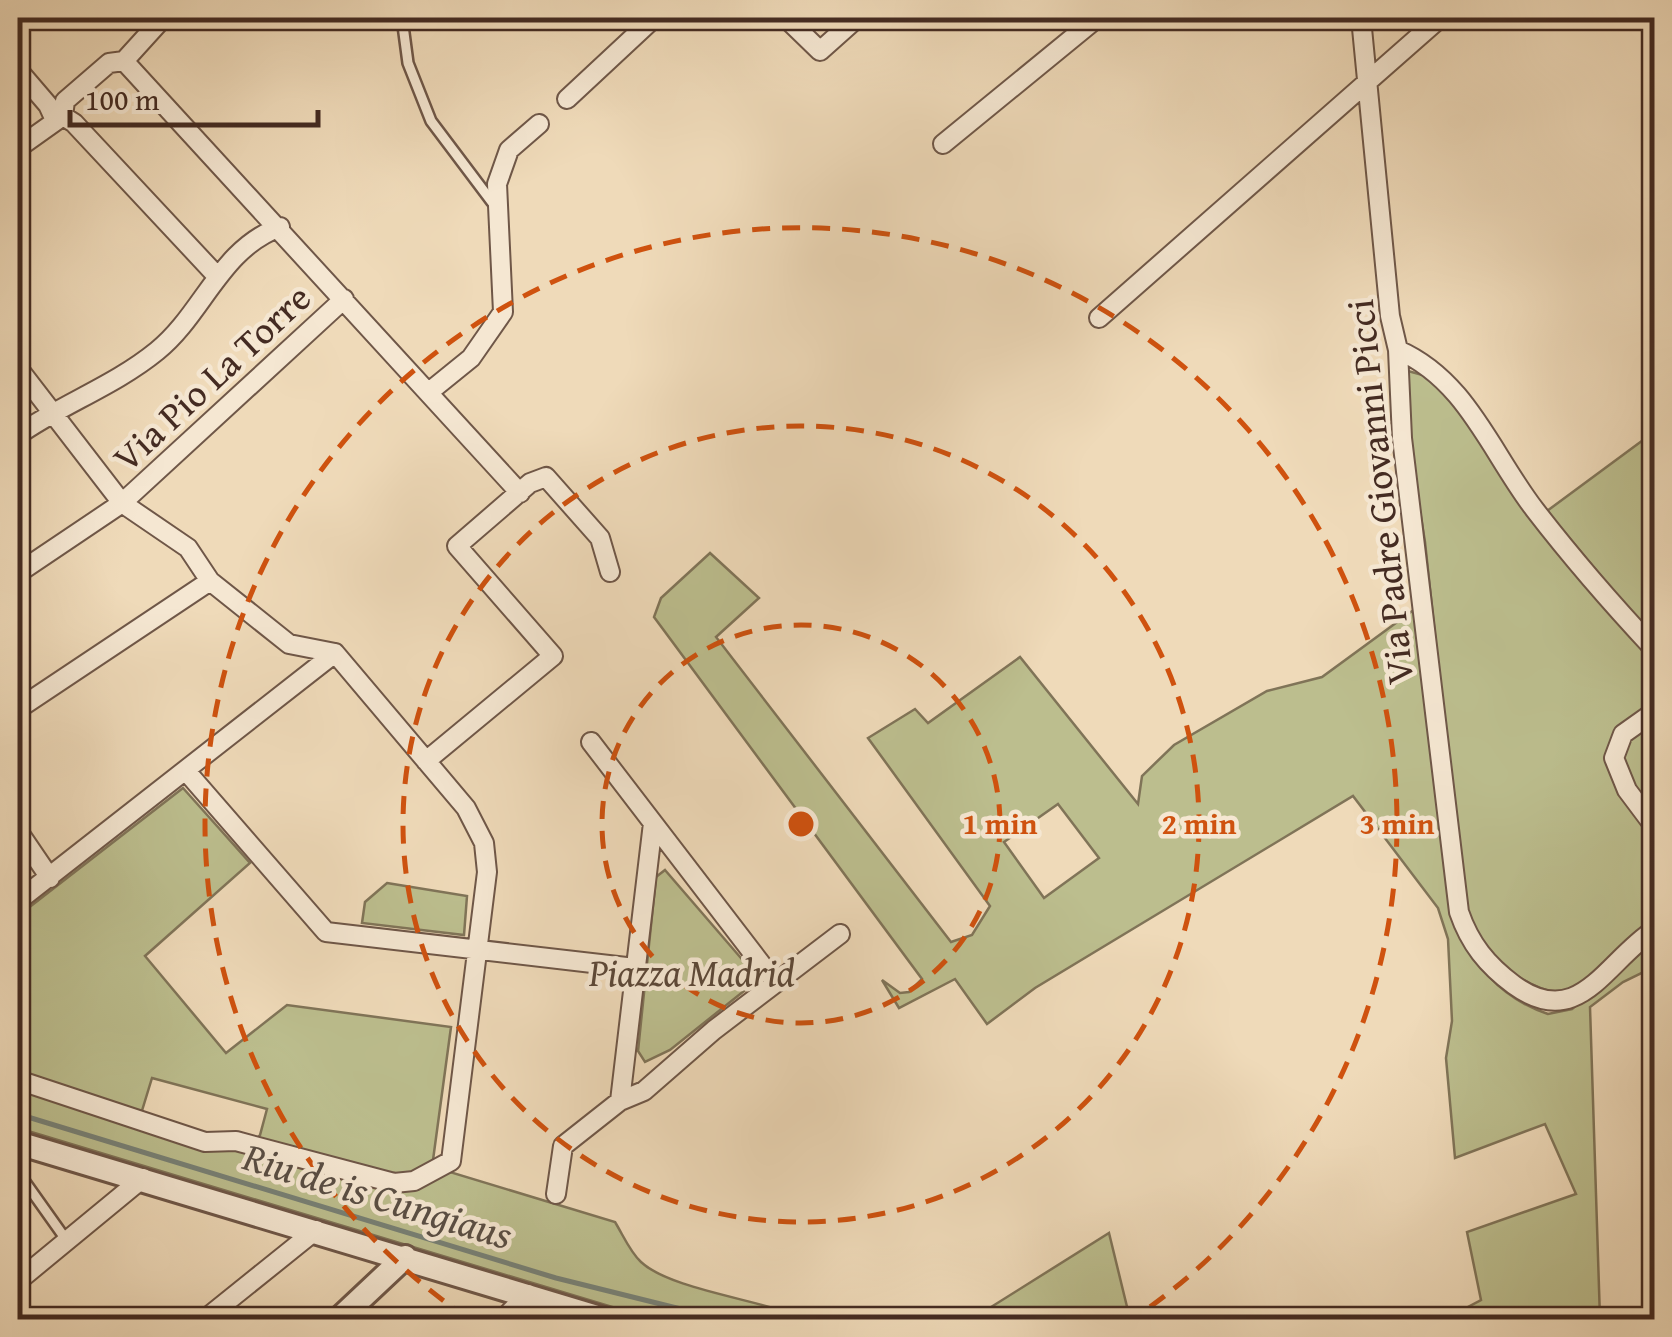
<svg xmlns="http://www.w3.org/2000/svg" width="1672" height="1337" font-family="'Gentium Book Plus',serif">
<style>
.green{fill:#bcbe8e;stroke:#807458;stroke-width:2.5;fill-rule:evenodd}
.lines{fill:none;stroke-linecap:round;stroke-linejoin:round}
.stream{stroke:#788176;stroke-width:5}
.service-casing{stroke:#6f5748;stroke-width:14}
.minor-casing{stroke:#6f5748;stroke-width:22}
.tertiary-casing{stroke:#6f5748;stroke-width:28}
.service{stroke:#f5e7d2;stroke-width:9}
.minor{stroke:#f5e7d2;stroke-width:18}
.tertiary{stroke:#f5e7d2;stroke-width:22}
.ring{fill:none;stroke:#cf520f;stroke-width:5;stroke-dasharray:18 12}
.labels{text-anchor:middle;dominant-baseline:central;stroke-width:9;stroke-linejoin:round;paint-order:stroke}
.street-label{font-size:38px;fill:#442b22;stroke:#f5e7d2}
.park-label{font-size:38px;font-style:italic;fill:#5c4838;stroke:#f5e7d2}
.water-label{font-size:40px;font-style:italic;fill:#5a4f45;stroke:#f5e7d2}
.centre{fill:#cf520f;stroke:#f5e7d2;stroke-width:5}
.ring-label{font-size:30px;text-anchor:middle;font-weight:bold;fill:#cf520f;stroke:#f5e7d2;stroke-width:9;stroke-linejoin:round;paint-order:stroke}
</style>
<rect width="100%" height="100%" fill="#efdab9"/>
<filter id="stains"><feTurbulence type="fractalNoise" baseFrequency=".002" numOctaves="4"/><feColorMatrix values="0 0 0 0 .2 0 0 0 0 .09 0 0 0 0 .02 0 0 0 .5 -.17"/></filter>
<radialGradient id="worn" r=".72"><stop offset=".6" stop-color="#630" stop-opacity="0"/><stop offset="1" stop-color="#630" stop-opacity=".3"/></radialGradient>
<!-- green -->
<path class="green" d="M 1408,371 L 1437,379 L 1654,655 L 1654,703 L 1621,728 L 1619,789 L 1654,836 L 1654,923 L 1594,977 L 1560,994 C 1511,982 1492,957 1465,916 L 1425,542 L 1402,399 Z
M 1654,432 L 1654,640 L 1547,511 Z
M 710,553 L 759,598 L 716,637 L 951,942 L 972,935 L 990,906 L 868,738 L 915,709 L 928,723 L 1020,657 L 1138,804 L 1142,776 L 1174,745 L 1267,691 L 1322,677 L 1415,609 L 1454,915 C 1467,961 1502,999 1548,1014 L 1572,1009 L 1654,939 L 1654,967 L 1623,982 L 1590,1007 L 1600,1319 L 1445,1319 L 1481,1300 L 1467,1232 L 1576,1194 L 1545,1124 L 1455,1158 L 1446,1058 L 1452,1021 L 1448,939 L 1438,908 L 1353,796 L 1035,988 L 987,1024 L 955,979 L 899,1008 L 882,980 L 900,993 L 909,992 L 922,979 L 654,617 L 661,598 ZM 1058,804 L 1099,858 L 1044,898 L 1004,842 Z
M 1654,720 L 1654,816 C 1646,804 1614,759 1623,745 C 1628,736 1646,727 1654,720 Z
M 183,788 L 250,863 L 145,956 L 226,1053 L 287,1005 L 451,1027 L 433,1160 L 443,1170 L 615,1222 C 623,1235 630,1252 641,1262 C 671,1290 763,1300 806,1319 L 652,1319 L 18,1128 L 18,916 ZM 152,1078 L 267,1109 L 260,1135 L 244,1152 L 137,1127 Z
M 665,870 L 759,979 L 670,1050 L 645,1062 L 638,1051 L 656,877 Z
M 387,883 L 467,896 L 464,935 L 362,923 L 365,902 Z
M 1109,1233 L 1130,1319 L 972,1319 Z"/>
<g class="lines">
<!-- stream -->
<path class="stream" d="M 18,1114 L 556,1278 L 725,1320"/>
<!-- service casing -->
<g class="service-casing">
<path id="service" d="M 402,18 L 408,63 L 431,121 L 492,202
M 18,1172 L 67,1241"/>
</g>
<!-- minor casing -->
<g class="minor-casing">
<path id="minor" d="M 786,18 L 820,51 L 857,18
M 1361,18 L 1390,316 L 1398,350 L 1402,438 L 1459,912 C 1470,944 1487,965 1514,985 C 1579,1032 1605,962 1654,930
M 124,61 L 520,493
M 18,70 L 48,105 L 54,118
M 567,99 L 654,18
M 63,116 L 74,123 L 216,275
M 63,116 L 65,101 L 109,63 L 124,61 L 163,18
M 943,144 L 1097,18
M 18,148 L 63,116
M 1099,318 L 1440,18
M 1398,350 C 1467,380 1491,453 1535,510 C 1572,558 1612,604 1654,649
M 18,368 L 122,503 L 188,548 L 210,581 L 289,644 L 335,653 L 466,808 L 484,843 L 487,872 L 451,1161 L 414,1181 L 394,1183 L 236,1141 L 205,1142 L 18,1080
M 429,392 L 471,358 L 503,312 L 497,184 L 509,150 L 539,124
M 18,435 C 62,404 114,386 157,351 C 203,314 220,249 280,227
M 18,573 L 122,503 L 344,299
M 18,709 L 210,581
M 1654,712 L 1623,734 L 1614,758 L 1627,790 L 1654,826
M 591,742 L 775,982
M 426,761 L 553,656 L 457,546 L 530,483 L 546,477 L 600,538 L 610,572
M 186,771 L 326,932 L 635,968
M 18,831 L 50,878
M 18,901 L 335,653
M 620,1101 L 653,823
M 556,1194 L 563,1146 L 620,1101 L 644,1091 L 714,1030 L 840,934
M 18,1281 L 143,1178
M 204,1320 L 316,1230
M 502,1320 L 528,1294"/>
</g>
<!-- tertiary casing -->
<g class="tertiary-casing">
<path id="tertiary" d="M 18,1143 L 607,1320
M 338,1320 L 405,1257"/>
</g>
<!-- service -->
<use href="#service" class="service"/>
<!-- minor -->
<use href="#minor" class="minor"/>
<!-- tertiary -->
<use href="#tertiary" class="tertiary"/>
</g>
<!-- distance rings -->
<g class="ring">
<circle cx="801" cy="824" r="199"/>
<circle cx="801" cy="824" r="398"/>
<path d="M468 1318A596 596 0 1 1 1134 1318"/>
</g>
<g class="labels">
<!-- street labels -->
<g class="street-label">
<text transform="translate(211 377) rotate(-43)">Via Pio La Torre</text>
<text transform="translate(1379 492) rotate(-96)">Via Padre Giovanni Picci</text>
</g>
<!-- park labels -->
<g class="park-label">
<text x="692" y="972">Piazza Madrid</text>
</g>
<!-- water labels -->
<g class="water-label">
<text transform="translate(378 1195) rotate(17)">Riu de is Cungiaus</text>
</g>
</g>
<circle cx="801" cy="824" r="15" class="centre"/>
<g class="ring-label">
<text x="1000" y="834">1 min</text>
<text x="1199" y="834">2 min</text>
<text x="1397" y="834">3 min</text>
</g>
<!-- margin -->
<rect width="1672" height="1337" fill="none" stroke="#efdab9" stroke-width="60"/>
<rect x="20" y="20" width="1632" height="1297" fill="none" stroke="#442b22" stroke-width="5"/>
<rect x="30" y="30" width="1612" height="1277" fill="none" stroke="#442b22" stroke-width="2.5"/>
<!-- scale -->
<path d="M70 110v15h248v-15" fill="none" stroke="#442b22" stroke-width="5"/>
<text x="85" y="110" font-size="30" fill="#442b22" stroke="#f5e7d2" stroke-width="8" paint-order="stroke">100 m</text>
<rect width="100%" height="100%" filter="url(#stains)"/>
<rect width="100%" height="100%" fill="url(#worn)"/>
</svg>
